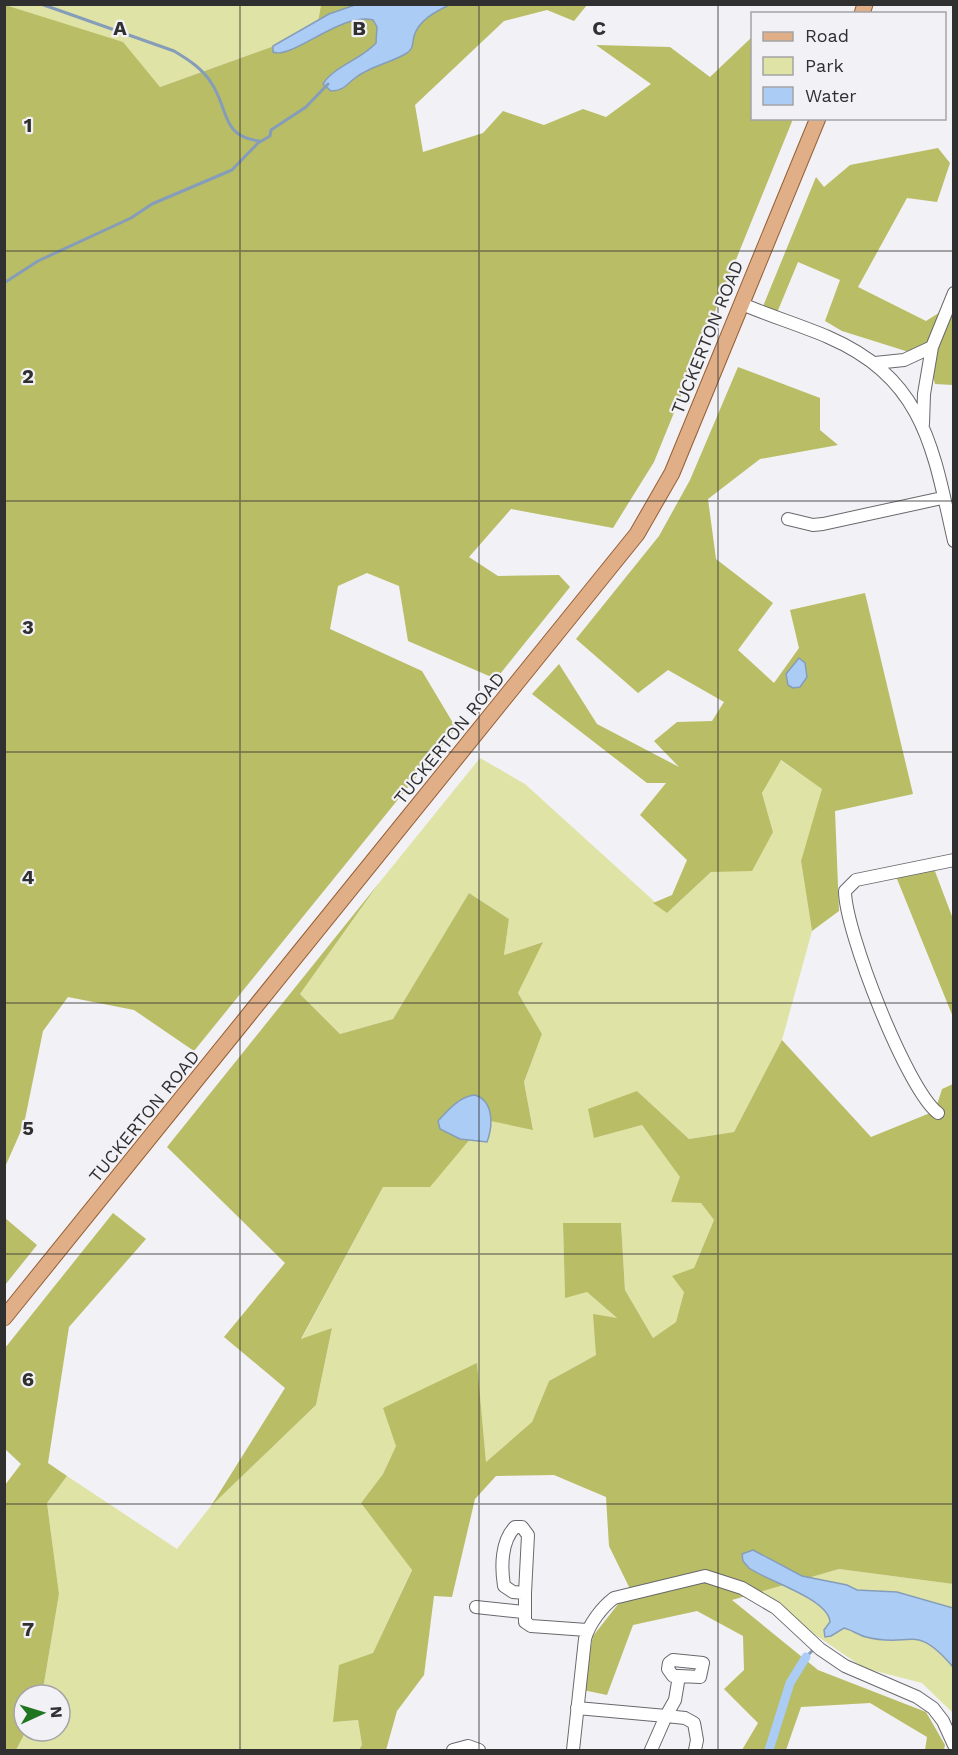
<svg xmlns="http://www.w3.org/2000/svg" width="958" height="1755" font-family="'Work Sans',sans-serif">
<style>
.green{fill:#dfe3a6}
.forest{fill:#b9bd65}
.water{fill:#abccf5;stroke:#869dba;stroke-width:1.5}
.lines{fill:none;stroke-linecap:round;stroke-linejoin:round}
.stream{stroke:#869dba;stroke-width:3}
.canal{stroke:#abccf5;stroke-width:9}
.minor-casing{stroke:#69686c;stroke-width:14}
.major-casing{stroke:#955f35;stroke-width:17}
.minor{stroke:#fff;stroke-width:12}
.major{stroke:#e0af87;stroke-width:15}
.grid{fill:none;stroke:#303031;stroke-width:1.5;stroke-opacity:0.55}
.labels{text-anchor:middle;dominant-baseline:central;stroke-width:4.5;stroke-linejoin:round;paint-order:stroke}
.street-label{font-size:18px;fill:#303031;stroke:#f2f1f5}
.grid-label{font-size:20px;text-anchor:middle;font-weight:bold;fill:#303031;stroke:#f2f1f5;stroke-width:4.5;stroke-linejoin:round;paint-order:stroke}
</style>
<rect width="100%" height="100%" fill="#f2f1f5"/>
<!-- green -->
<path class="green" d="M 8,5 L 321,5 L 318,22 L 285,42 L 160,87 L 122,42 L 8,8 Z
M 480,758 L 525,784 L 667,913 L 711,872 L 773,832 L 762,793 L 780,760 L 823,789 L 801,861 L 812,931 L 782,1040 L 734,1132 L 689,1139 L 637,1091 L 594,1138 L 642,1125 L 714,1220 L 684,1292 L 676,1322 L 653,1338 L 625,1290 L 621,1223 L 563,1223 L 565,1297 L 587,1292 L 618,1319 L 596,1355 L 549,1381 L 532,1422 L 486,1462 L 477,1364 L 396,1446 L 383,1474 L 361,1503 L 412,1569 L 373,1653 L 333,1722 L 358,1720 L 362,1745 L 359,1750 L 16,1750 L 26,1731 L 60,1731 L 60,1695 L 42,1695 L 59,1594 L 47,1503 L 67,1476 L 177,1549 L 211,1506 L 316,1405 L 332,1328 L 301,1340 L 383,1187 L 393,1186 L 486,1120 L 533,1129 L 524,1082 L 542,1034 L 518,993 L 542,942 L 504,955 L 509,919 L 469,893 L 393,1019 L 340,1034 L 300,994 L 379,883 Z
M 839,1569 L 953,1584 L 953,1713 L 922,1683 L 864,1668 L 754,1593 Z"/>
<!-- forest -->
<path class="forest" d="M 5,5 L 123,42 L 160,87 L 285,42 L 318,22 L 321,5 L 587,5 L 574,21 L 547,10 L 504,21 L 415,105 L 423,152 L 483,133 L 503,111 L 544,125 L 583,109 L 606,117 L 651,84 L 596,45 L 670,47 L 710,77 L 752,37 L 752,118 L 793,119 L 654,462 L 613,528 L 511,509 L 469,557 L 498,576 L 559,575 L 570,587 L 496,679 L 408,641 L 399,586 L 367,573 L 338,586 L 330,629 L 422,671 L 456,728 L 194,1051 L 134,1010 L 68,997 L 43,1031 L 24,1124 L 5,1167 Z
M 938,148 L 950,163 L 937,202 L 907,198 L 858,287 L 926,321 L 953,304 L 953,385 L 935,384 L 928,358 L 842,331 L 825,321 L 840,280 L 798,262 L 774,320 L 759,316 L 816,177 L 824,187 L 850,165 Z
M 738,367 L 820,398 L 820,430 L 838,445 L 760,459 L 708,499 L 716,559 L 773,603 L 738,650 L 774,683 L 799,648 L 790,610 L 865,593 L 913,794 L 835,811 L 839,911 L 812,931 L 801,861 L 822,789 L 781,760 L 762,793 L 773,832 L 752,871 L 711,872 L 667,913 L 653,903 L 672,895 L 687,860 L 640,815 L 666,783 L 647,783 L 532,694 L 559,664 L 597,724 L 679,767 L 654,741 L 677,722 L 712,721 L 724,702 L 668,670 L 638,693 L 576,639 L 659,536 L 690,480 Z
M 933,866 L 953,919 L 953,1017 L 895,874 Z
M 379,883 L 300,994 L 340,1034 L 393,1019 L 469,893 L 509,919 L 504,955 L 543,942 L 518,993 L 542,1034 L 524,1082 L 533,1130 L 486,1120 L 430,1187 L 383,1187 L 301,1339 L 332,1328 L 316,1405 L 211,1506 L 285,1388 L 224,1337 L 285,1263 L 167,1147 Z
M 782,1040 L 871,1137 L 935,1111 L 942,1089 L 953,1084 L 953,1584 L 839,1569 L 732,1600 L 818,1670 L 926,1712 L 945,1745 L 944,1750 L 925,1750 L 927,1737 L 870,1703 L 801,1707 L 786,1750 L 742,1750 L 758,1723 L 724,1689 L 744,1670 L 743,1636 L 697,1611 L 633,1625 L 607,1695 L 583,1690 L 593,1636 L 630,1589 L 609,1546 L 606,1497 L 554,1475 L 496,1476 L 475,1499 L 452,1597 L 434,1596 L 424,1675 L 397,1711 L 386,1750 L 359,1750 L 362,1745 L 358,1720 L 333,1722 L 339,1665 L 373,1653 L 412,1570 L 361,1503 L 383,1474 L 396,1446 L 383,1408 L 477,1363 L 486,1462 L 532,1422 L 549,1381 L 596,1355 L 593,1314 L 617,1318 L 587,1292 L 565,1298 L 563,1223 L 621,1223 L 625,1290 L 653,1338 L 676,1322 L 684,1292 L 672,1276 L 694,1268 L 714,1220 L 701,1203 L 671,1202 L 680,1177 L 642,1125 L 594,1138 L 588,1109 L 637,1091 L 689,1139 L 734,1132 Z
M 113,1213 L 146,1239 L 69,1327 L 48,1463 L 67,1476 L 47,1503 L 59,1594 L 42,1695 L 24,1695 L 26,1731 L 16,1750 L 5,1750 L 5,1485 L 21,1464 L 5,1449 L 5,1348 Z
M 5,1218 L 37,1245 L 5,1285 Z"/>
<!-- water -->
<path class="water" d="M 355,5 L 449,5 C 435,12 419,20 414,36 C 412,44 414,48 407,53 C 391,63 370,66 355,78 C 346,85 343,91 331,91 L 323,84 C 333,67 362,59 376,43 L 377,27 L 373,20 C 341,12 292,60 273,52 L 273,46 L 329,14 Z
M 799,658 L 805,663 L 807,677 L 800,687 L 793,688 L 788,685 L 786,674 Z
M 475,1095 C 494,1101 493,1126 487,1142 L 460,1139 L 440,1129 L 438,1121 C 448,1110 460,1096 475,1095 Z
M 753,1550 L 802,1576 L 847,1585 L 857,1590 L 897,1592 L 953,1608 L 953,1667 C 914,1621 912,1649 866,1637 C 858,1635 852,1630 844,1628 L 831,1636 L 825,1637 L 824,1630 L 830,1622 C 829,1599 767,1581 749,1568 L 743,1561 L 742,1554 Z"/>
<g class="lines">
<!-- stream -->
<path class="stream" d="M 41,4 L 174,51 C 189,60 203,69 212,84 C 229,110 221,136 259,141
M 4,283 L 38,261 L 131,218 L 152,204 L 232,170 L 258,143 L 270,136 L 271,130 L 306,107 L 328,84
M 806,1657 L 815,1648"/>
<!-- canal -->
<path class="canal" d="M 769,1750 L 790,1683 L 806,1657"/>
<!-- minor casing -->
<g class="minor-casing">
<path id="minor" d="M 742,304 C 770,316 800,325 828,337 C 925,379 933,449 954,541
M 932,347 L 954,293
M 875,363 L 904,360 L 932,347 L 924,394 L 923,424
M 788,519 L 813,525 L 823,524 L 942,498
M 938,1113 C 907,1090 845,931 845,891 L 856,880 L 954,860
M 525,1593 L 528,1535 L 522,1527 L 515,1527 C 501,1541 501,1567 504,1586 L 513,1592 L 525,1593 L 525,1622 L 531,1626 L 587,1630
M 476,1607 L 523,1612
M 577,1708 L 666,1716 L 675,1700 L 679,1676 L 700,1677 L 703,1663 L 673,1660 L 669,1663 L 668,1669 L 673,1676 L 679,1676
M 453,1750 L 468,1746 L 479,1750
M 573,1750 L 585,1639 C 589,1624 602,1607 614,1598 L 705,1576 L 742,1588 L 776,1608 L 820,1649 L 845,1666 L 917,1697 L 933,1708 L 943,1721 L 954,1745
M 651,1750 L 666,1716 L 685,1718 L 694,1723 L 697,1740 L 695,1750"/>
</g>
<!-- major casing -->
<g class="major-casing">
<path id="major" d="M 862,14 L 865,4
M 4,1318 L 637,534 L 672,473 L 818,118"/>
</g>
<!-- minor -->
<use href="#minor" class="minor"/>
<!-- major -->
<use href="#major" class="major"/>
</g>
<!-- grid -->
<path class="grid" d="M 240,4 L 240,1750M 479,4 L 479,1750M 718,4 L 718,1750M 4,251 L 954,251M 4,501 L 954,501M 4,752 L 954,752M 4,1003 L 954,1003M 4,1254 L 954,1254M 4,1504 L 954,1504"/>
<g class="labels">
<!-- street labels -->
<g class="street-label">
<text transform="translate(707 337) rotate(-68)">TUCKERTON ROAD</text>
<text transform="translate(449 738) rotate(-51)">TUCKERTON ROAD</text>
<text transform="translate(144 1116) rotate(-51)">TUCKERTON ROAD</text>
</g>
</g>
<g class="grid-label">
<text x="120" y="35">A</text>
<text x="359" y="35">B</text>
<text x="599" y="35">C</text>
<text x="28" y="132">1</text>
<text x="28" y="383">2</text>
<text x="28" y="634">3</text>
<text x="28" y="884">4</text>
<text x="28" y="1135">5</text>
<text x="28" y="1386">6</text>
<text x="28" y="1636">7</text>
</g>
<!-- border -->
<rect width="958" height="1755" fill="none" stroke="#303031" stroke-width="12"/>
<!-- legend -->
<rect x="751" y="12" width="195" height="108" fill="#f2f1f5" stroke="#a4a4a7" stroke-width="1.5"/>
<rect x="763" y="32" width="30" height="9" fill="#e0af87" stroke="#a4a4a7" stroke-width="1.5"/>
<text x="805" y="42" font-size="18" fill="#303031">Road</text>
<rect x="763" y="57" width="30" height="18" fill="#dfe3a6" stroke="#a4a4a7" stroke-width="1.5"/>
<text x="805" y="72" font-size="18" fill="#303031">Park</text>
<rect x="763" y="87" width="30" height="18" fill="#abccf5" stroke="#a4a4a7" stroke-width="1.5"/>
<text x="805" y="102" font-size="18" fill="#303031">Water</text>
<!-- north arrow -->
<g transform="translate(42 1713) rotate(86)"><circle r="28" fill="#f2f1f5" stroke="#a4a4a7" stroke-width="1.5"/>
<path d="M0-4.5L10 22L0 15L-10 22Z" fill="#207521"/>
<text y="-9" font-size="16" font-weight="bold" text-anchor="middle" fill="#303031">N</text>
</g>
</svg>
